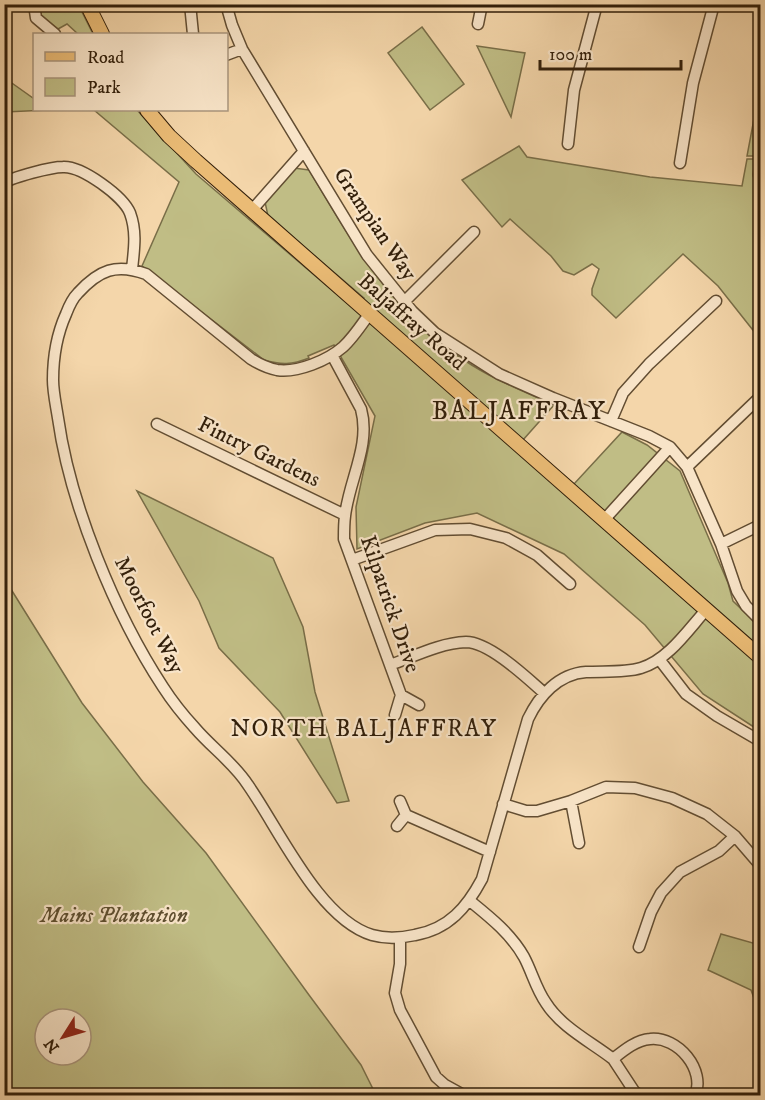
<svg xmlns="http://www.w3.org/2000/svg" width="765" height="1100" font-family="'IM FELL DW Pica',serif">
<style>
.green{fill:#c0bd85;stroke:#796e48;stroke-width:1.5;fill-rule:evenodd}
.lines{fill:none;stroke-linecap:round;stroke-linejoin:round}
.minor-casing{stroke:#624d32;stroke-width:13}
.major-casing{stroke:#321f0a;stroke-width:16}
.minor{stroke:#f8e4c8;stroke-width:10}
.major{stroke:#eabb75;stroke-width:14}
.labels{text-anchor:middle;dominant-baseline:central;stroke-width:4.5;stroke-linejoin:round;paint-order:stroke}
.street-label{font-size:22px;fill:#321f0a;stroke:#f8e4c8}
.park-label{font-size:22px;font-style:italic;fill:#5d4e2f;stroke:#f8e4c8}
.neighbourhood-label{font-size:24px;letter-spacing:1.5px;fill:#321f0a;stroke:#f8e4c8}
.quarter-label{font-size:26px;letter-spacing:1.5px;fill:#321f0a;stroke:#f8e4c8}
</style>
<rect width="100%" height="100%" fill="#f4d6aa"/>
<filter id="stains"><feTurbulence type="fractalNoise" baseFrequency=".00333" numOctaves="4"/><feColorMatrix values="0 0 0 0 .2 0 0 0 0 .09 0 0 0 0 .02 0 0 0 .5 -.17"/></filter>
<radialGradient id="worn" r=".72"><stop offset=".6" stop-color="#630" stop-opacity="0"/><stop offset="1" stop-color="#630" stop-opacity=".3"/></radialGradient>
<!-- green -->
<path class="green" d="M 75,5 L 80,8 L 93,34 L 78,34 L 67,24 L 58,29 L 40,16 L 40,8 Z
M 422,27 L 464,84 L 430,110 L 388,53 Z
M 477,46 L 525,53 L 511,117 Z
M 9,81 L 33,98 L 34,97 L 34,110 L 48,110 L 5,112 L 5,84 Z
M 759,92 L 760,92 L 760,134 L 757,134 L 756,156 L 747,156 Z
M 94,110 L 137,110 L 196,174 L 354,309 L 364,298 L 268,216 L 265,202 L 294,168 L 309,170 C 352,242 392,313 464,360 C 492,379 523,391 554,405 L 523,440 L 574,484 L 622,432 L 647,445 L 680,471 L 728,583 L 733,601 L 760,627 L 760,731 L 703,694 L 645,625 L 564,554 L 477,513 L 425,523 L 357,549 L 356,507 L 375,416 L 334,345 L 308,356 L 309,358 C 292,365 281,365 264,360 L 142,266 L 179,182 Z
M 519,146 L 527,157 L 650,177 L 742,186 L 747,159 L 755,159 L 753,175 L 760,205 L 760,339 L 718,286 L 683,254 L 616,318 L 592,295 L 592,289 L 599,269 L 592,264 L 574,275 L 563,271 L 551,256 L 510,219 L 502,227 L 462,180 Z
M 137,491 L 273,558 L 303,627 L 315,692 L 349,801 L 337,803 L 280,712 L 219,648 L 199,601 Z
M 4,578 L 82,703 L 143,782 L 206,853 L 309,995 L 361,1065 L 376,1095 L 5,1095 ZM 45,1019 L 81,1019 L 81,1055 L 45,1055 Z
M 721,934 L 760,945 L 760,1015 L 751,990 L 708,970 Z"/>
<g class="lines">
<!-- minor casing -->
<g class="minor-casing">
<path id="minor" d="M 34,4 L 36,18 L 55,34
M 190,4 L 193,34
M 226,4 L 232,25 L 242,49 L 367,255 L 412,311 L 435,333 L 499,374 L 553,398 L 649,436 L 670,447 L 687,467 L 721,544 L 737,591 L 746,606 L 760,620
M 4,6 L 7,4
M 478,24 L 482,4
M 226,55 L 242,49
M 568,144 L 574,90 L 597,4
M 680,163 L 693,83 L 714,4
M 4,183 C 13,177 51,167 63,167 C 82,166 123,196 130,213 C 137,232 134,250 132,269
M 252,210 L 304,151
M 404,302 L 474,232
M 370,313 C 362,324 353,338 343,347 C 328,360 298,373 277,370 C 267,368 259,364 251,359 L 146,274 C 116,263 99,270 78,293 C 72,299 69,306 66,314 C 57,334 53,357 53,380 C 53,392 56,405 58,418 C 70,504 115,614 163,687 C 172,701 184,716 195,728 C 212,748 234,763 248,785 C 279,829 319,919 372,935 C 386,939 401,938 415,935 C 449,929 467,907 482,879 L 528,719 C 539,696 558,674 586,672 C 604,671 624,673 641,668 C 668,660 688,630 706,610
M 332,355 L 361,409 C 371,445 349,480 345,516 C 344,523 344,532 344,539 L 401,695 L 395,715
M 611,421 L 623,393 L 649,364 L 716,301
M 157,424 L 345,515
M 687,467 L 760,397
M 604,520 L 670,447
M 721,544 L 760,525
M 352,560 L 435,530 L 470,529 L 506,538 L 537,555 L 570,584
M 659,659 L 686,694 L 717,716 L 760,741
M 390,665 C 415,656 440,643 466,642 C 489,642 526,677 543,692
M 401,695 L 419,705
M 400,801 L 406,815 L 490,852
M 571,801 L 579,843
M 503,804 L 526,811 L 537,811 L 571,801 L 606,787 L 635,788 L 672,798 L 707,814 L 735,836 L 760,865
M 397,826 L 406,815
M 470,901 C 491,918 511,934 524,957 C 532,972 536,989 546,1003 C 561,1027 591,1042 613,1059
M 400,938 L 400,964 L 395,993 L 400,1010 L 436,1077 L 445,1085 L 465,1096
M 639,947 L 651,912 L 661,893 L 680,872 L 719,851 L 735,836
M 640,1096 L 634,1091 L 613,1059 C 623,1051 636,1040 650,1039 C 678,1036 706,1070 695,1096"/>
</g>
<!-- major casing -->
<g class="major-casing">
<path id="major" d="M 87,4 L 102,34
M 147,110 L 169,136 L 196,161 L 760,657"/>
</g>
<!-- minor -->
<use href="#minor" class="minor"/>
<!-- major -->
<use href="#major" class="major"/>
</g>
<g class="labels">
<!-- street labels -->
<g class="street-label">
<text transform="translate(375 224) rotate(56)">Grampian Way</text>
<text transform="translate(412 322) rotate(41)">Baljaffray Road</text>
<text transform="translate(259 452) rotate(26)">Fintry Gardens</text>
<text transform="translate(390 604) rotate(71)">Kilpatrick Drive</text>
<text transform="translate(149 615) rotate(63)">Moorfoot Way</text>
</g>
<!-- park labels -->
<g class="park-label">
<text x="114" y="915">Mains Plantation</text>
</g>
<!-- neighbourhood labels -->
<g class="neighbourhood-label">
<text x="364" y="729">NORTH BALJAFFRAY</text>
</g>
<!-- quarter labels -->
<g class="quarter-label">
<text x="519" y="411">BALJAFFRAY</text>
</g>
</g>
<!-- margin -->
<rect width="765" height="1100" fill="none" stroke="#f4d6aa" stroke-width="24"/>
<rect x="6" y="6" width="753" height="1088" fill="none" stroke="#321f0a" stroke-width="3"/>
<rect x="12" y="12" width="741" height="1076" fill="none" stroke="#321f0a" stroke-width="1.5"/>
<!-- legend -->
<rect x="33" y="33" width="195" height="78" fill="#f8e4c8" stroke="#a9957c" stroke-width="1.5"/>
<rect x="45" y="52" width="30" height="9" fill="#eabb75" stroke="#a9957c" stroke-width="1.5"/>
<text x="87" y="63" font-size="18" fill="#321f0a">Road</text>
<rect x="45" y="78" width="30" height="18" fill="#c0bd85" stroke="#a9957c" stroke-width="1.5"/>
<text x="87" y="93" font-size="18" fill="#321f0a">Park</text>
<!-- north arrow -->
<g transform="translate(63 1037) rotate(233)"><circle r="28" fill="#f8e4c8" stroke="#a9957c" stroke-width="1.5"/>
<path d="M0-4.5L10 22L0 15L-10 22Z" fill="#8f2418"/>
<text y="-9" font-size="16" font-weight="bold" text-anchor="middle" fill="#321f0a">N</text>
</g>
<!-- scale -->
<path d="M540 60v9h141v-9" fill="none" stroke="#321f0a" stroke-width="3"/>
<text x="549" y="60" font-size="18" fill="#321f0a" stroke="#f8e4c8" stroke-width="4.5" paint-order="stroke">100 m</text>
<rect width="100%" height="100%" filter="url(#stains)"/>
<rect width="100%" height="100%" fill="url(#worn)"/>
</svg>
